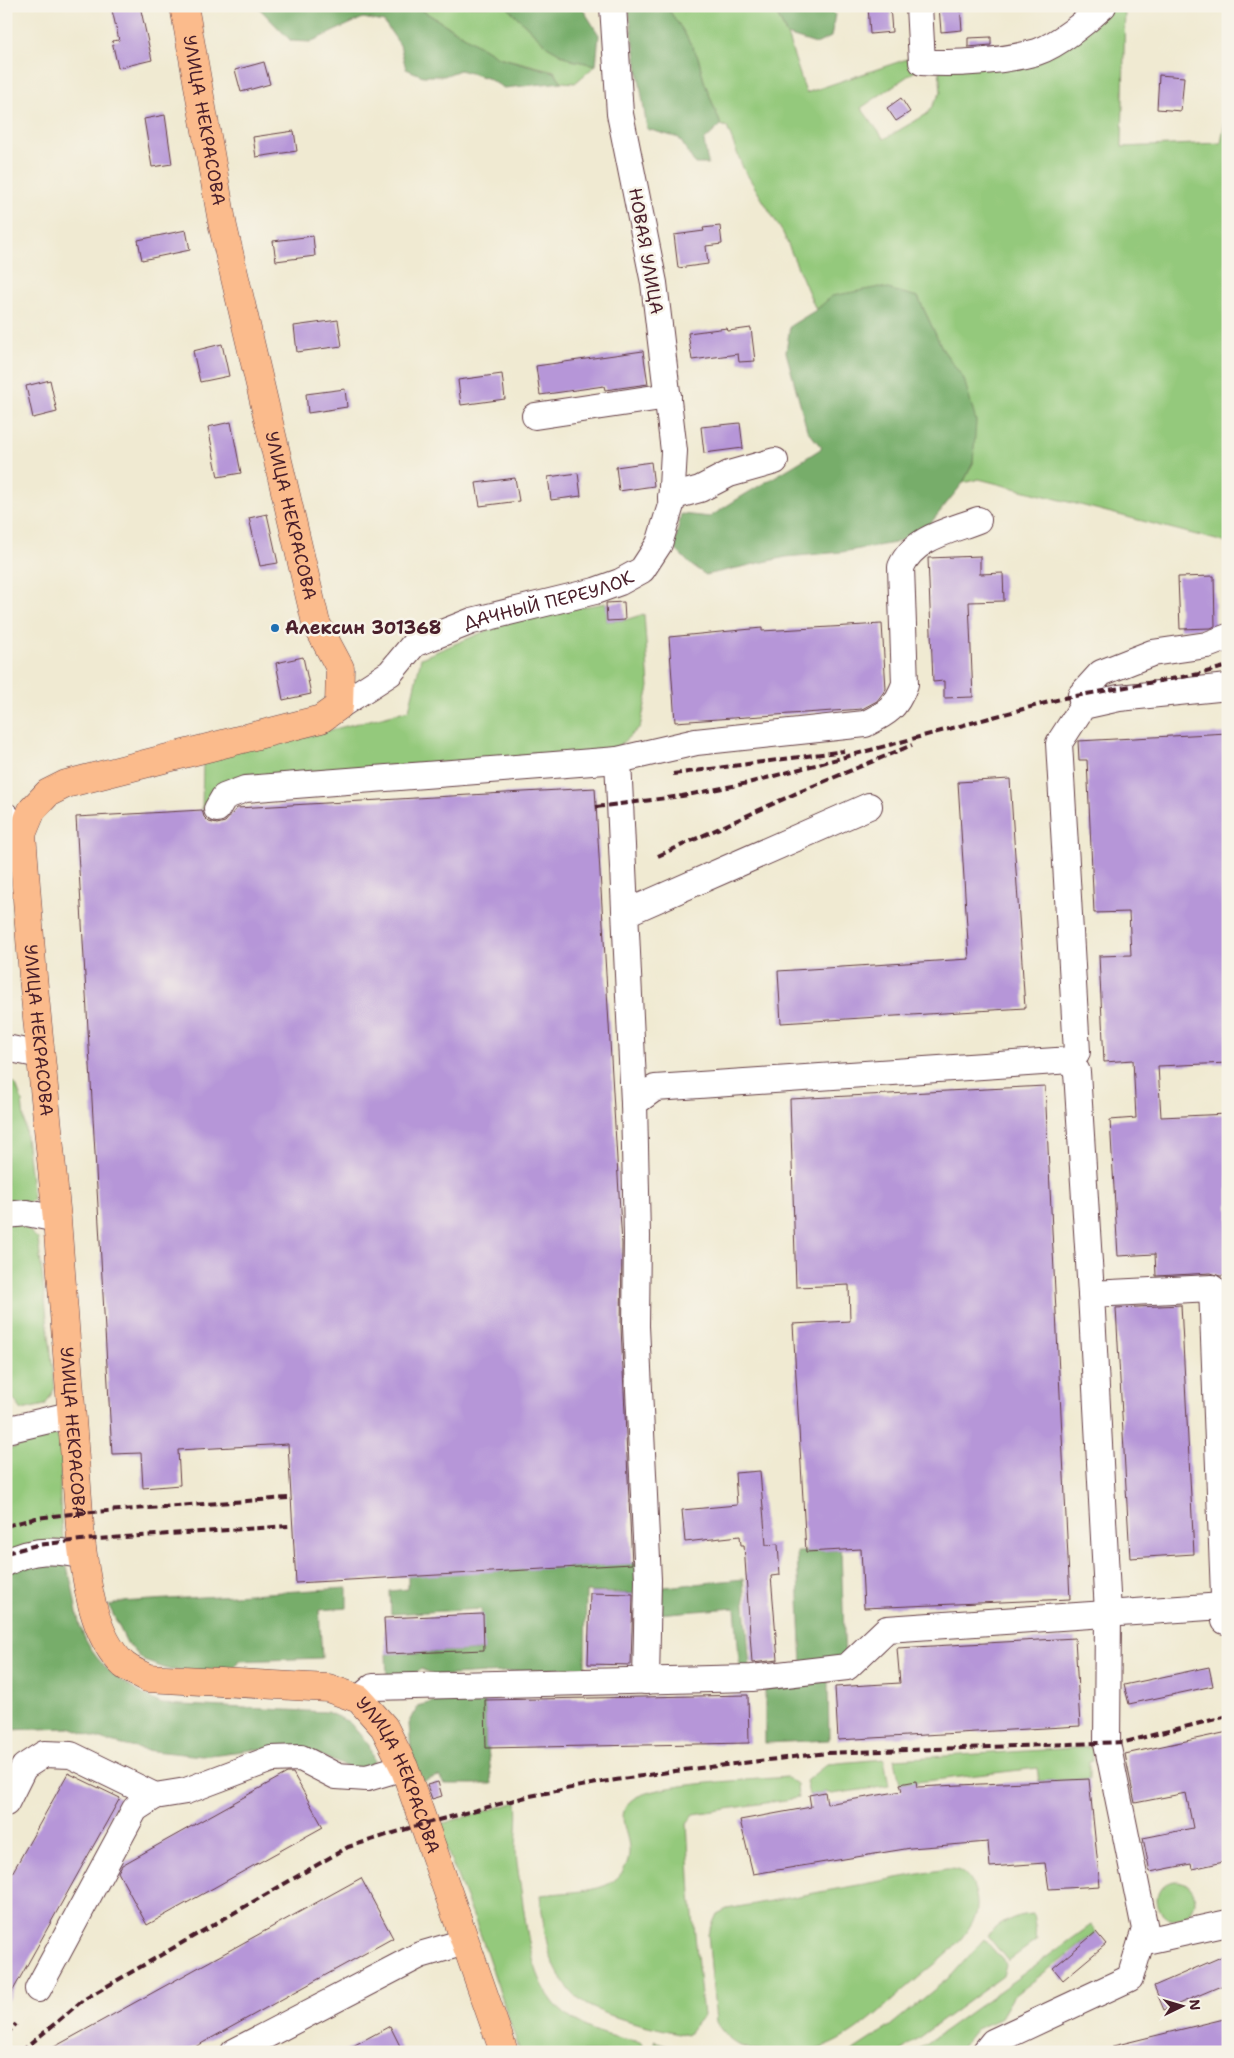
<svg xmlns="http://www.w3.org/2000/svg" width="1234" height="2058" font-family="'Shantell Sans',sans-serif">
<style>
.green{fill:#94c97b;stroke:#6f7453}
.forest{fill:#77ad6b;stroke:#60664b}
.building{fill:#b696d8}
.lines{fill:none;stroke-linecap:round;stroke-linejoin:round}
.minor-casing{stroke:#633d44;stroke-width:28}
.major-casing{stroke:#633d44;stroke-width:29}
.minor{stroke:#fff;stroke-width:26}
.major{stroke:#fbbb8c;stroke-width:28}
.rail{stroke:#4a1f2b;stroke-width:4;stroke-dasharray:8 4;stroke-linecap:butt}
.poi-dot{fill:#1f6fb2;stroke:#f7f3e8;stroke-width:2}
.labels{text-anchor:middle;dominant-baseline:central;stroke-width:5;stroke-linejoin:round;paint-order:stroke}
.street-label{font-size:18px;fill:#4a1f2b;stroke:#f7f3e8}
.poi-label{font-size:18px;font-weight:bold;fill:#4a1f2b;stroke:#f7f3e8;text-anchor:start}
</style>
<rect width="100%" height="100%" fill="#f7f3e8"/>
<filter id="ink" filterUnits="userSpaceOnUse"><feTurbulence type="fractalNoise" baseFrequency=".02" numOctaves="2"/><feDisplacementMap in="SourceGraphic" scale="10" xChannelSelector="R" yChannelSelector="G"/><feConvolveMatrix kernelMatrix="1 2 1 2 8 2 1 2 1" color-interpolation-filters="sRGB"/></filter>
<filter id="wash" filterUnits="userSpaceOnUse"><feTurbulence type="fractalNoise" baseFrequency=".0096" numOctaves="4" result="noise"/><feDisplacementMap in="SourceGraphic" scale="20" xChannelSelector="R" yChannelSelector="G"/><feGaussianBlur stdDeviation="1.12" result="paint"/><feColorMatrix in="noise" values="0 0 0 0 0 0 0 0 0 0 0 0 0 0 0 0 0 1.4 0 .05"/><feComposite in="paint" operator="in"/></filter>
<g filter="url(#wash)">
<rect width="100%" height="100%" fill="#f0ead2"/>
<!-- green -->
<path class="green" d="M 415,6 L 506,6 L 547,46 L 571,60 L 596,65 L 575,83 L 562,82 L 554,71 L 498,57 Z
M 666,6 L 773,6 L 787,35 L 806,93 L 916,56 L 918,69 L 861,108 L 884,139 L 927,114 L 941,92 L 939,68 L 1040,45 L 1095,6 L 1125,6 L 1122,147 L 1221,143 L 1228,107 L 1228,543 L 979,479 L 963,483 L 973,463 L 964,379 L 943,350 L 918,297 L 833,296 L 816,310 L 783,233 L 743,168 L 727,127 L 721,125 L 704,81 L 698,57 L 682,29 Z
M 606,603 L 607,621 L 625,620 L 644,614 L 649,687 L 640,727 L 613,751 L 234,777 L 216,788 L 202,810 L 203,757 L 311,735 L 409,710 L 421,658 L 520,617 Z
M 6,1079 L 16,1085 L 22,1101 L 33,1199 L 25,1206 L 6,1208 Z
M 6,1222 L 22,1224 L 38,1239 L 55,1388 L 45,1405 L 22,1410 L 11,1396 L 6,1397 Z
M 54,1427 L 58,1439 L 64,1446 C 58,1482 59,1511 64,1546 L 6,1559 L 6,1450 L 42,1440 L 46,1430 Z
M 1092,1747 L 1093,1761 L 1089,1762 L 1089,1779 L 1039,1781 L 1037,1768 L 900,1784 L 895,1759 Z
M 884,1759 L 889,1786 L 832,1794 L 825,1792 L 809,1795 L 806,1781 L 827,1764 Z
M 787,1777 L 797,1784 L 798,1798 L 694,1814 L 687,1823 L 691,1895 L 703,2016 L 687,2035 C 654,2027 617,2021 587,2005 C 569,1995 553,1968 548,1948 C 544,1931 542,1912 540,1895 C 557,1893 589,1892 604,1886 C 620,1880 630,1865 629,1848 C 628,1831 614,1813 633,1799 C 655,1783 756,1780 787,1777 Z
M 517,1802 C 519,1819 516,1835 516,1852 C 517,1867 520,1882 522,1897 C 528,1939 533,1995 573,2020 C 593,2033 618,2038 641,2042 L 645,2052 L 520,2052 L 481,1936 L 437,1825 Z
M 946,1869 C 950,1869 954,1869 957,1870 C 974,1876 982,1905 974,1919 C 960,1947 934,1964 911,1984 C 881,2009 851,2042 811,2051 C 799,2054 785,2052 773,2052 C 747,2052 730,2045 716,2022 L 708,1934 L 717,1914 L 727,1909 Z
M1157 1900a19 19 0 1 1 38 0a19 19 0 1 1-38 0Z
M 1033,1914 L 1037,1940 L 1008,1961 L 987,1935 C 1002,1923 1013,1915 1033,1914 Z
M 1091,1925 L 1096,1932 L 1013,1997 L 1000,2019 L 976,2029 L 957,2052 L 915,2052 Z
M 984,1939 L 1006,1964 L 1003,1976 L 899,2052 L 850,2052 L 890,2026 L 952,1975 Z
M 654,2041 L 686,2051 L 687,2052 L 655,2052 Z"/>
<!-- forest -->
<path class="forest" d="M 257,6 L 415,6 L 498,57 L 554,72 L 562,82 L 504,88 L 487,78 L 460,70 L 444,76 L 423,76 L 406,69 L 400,45 L 384,22 L 363,18 L 310,42 L 291,41 Z
M 506,6 L 581,6 L 599,35 L 596,65 L 571,60 L 547,46 Z
M 628,6 L 666,6 L 682,29 L 698,57 L 704,81 L 721,125 L 704,141 L 708,164 L 695,164 L 679,138 L 647,129 Z
M 773,6 L 827,6 L 835,14 L 831,37 L 816,44 L 787,35 Z
M 880,287 L 918,297 L 943,350 L 964,379 L 976,421 L 973,463 L 963,483 L 930,524 L 895,543 L 842,552 L 786,557 L 706,575 L 691,565 L 674,548 L 681,514 L 710,517 C 746,492 785,472 822,448 L 807,430 L 786,352 L 790,326 L 816,310 L 832,296 Z
M 841,1550 L 845,1663 L 802,1667 L 797,1552 Z
M 63,1559 C 76,1584 73,1609 83,1634 C 97,1668 130,1689 162,1704 L 327,1712 L 349,1722 L 369,1745 L 374,1762 L 358,1772 L 301,1747 L 259,1749 L 202,1756 L 144,1750 L 106,1741 L 69,1728 L 6,1730 L 6,1570 Z
M 640,1563 L 639,1594 L 586,1592 L 585,1667 L 436,1676 L 421,1669 L 406,1679 L 387,1680 L 386,1654 L 484,1650 L 481,1609 L 391,1614 L 390,1591 L 408,1589 L 408,1576 Z
M 743,1579 L 750,1668 L 740,1669 L 735,1608 L 656,1614 L 655,1588 Z
M 347,1588 L 347,1608 L 319,1610 L 322,1658 L 239,1661 L 231,1673 L 170,1670 L 144,1661 L 127,1643 L 109,1606 L 120,1602 Z
M 828,1681 L 829,1740 L 765,1743 L 765,1688 Z
M 440,1700 L 485,1700 L 486,1748 L 488,1748 L 492,1784 L 444,1784 L 439,1776 L 420,1782 L 411,1750 L 409,1724 L 418,1706 Z"/>
<g id="blocks">
<!-- building -->
<path class="building" d="M 111,6 L 140,6 L 152,60 L 118,68 L 112,41 L 119,40 Z
M 868,6 L 890,6 L 892,32 L 870,34 Z
M 939,6 L 960,6 L 962,30 L 941,32 Z
M 991,37 L 991,45 L 968,47 L 968,38 Z
M 264,62 L 270,84 L 241,92 L 235,70 Z
M 1159,75 L 1184,77 L 1181,111 L 1157,109 Z
M 901,98 L 910,112 L 896,121 L 887,108 Z
M 165,115 L 172,164 L 152,167 L 144,119 Z
M 294,131 L 297,151 L 256,157 L 253,137 Z
M 720,226 L 722,244 L 706,246 L 708,264 L 678,268 L 674,235 L 704,231 L 703,228 Z
M 186,230 L 190,250 L 142,260 L 138,240 Z
M 313,236 L 315,256 L 276,261 L 273,241 Z
M 338,320 L 342,346 L 297,352 L 294,326 Z
M 727,328 L 728,331 L 751,328 L 755,361 L 739,362 L 738,354 L 692,360 L 688,333 Z
M 222,344 L 229,376 L 200,382 L 193,351 Z
M 643,351 L 648,384 L 605,390 L 604,386 L 540,395 L 536,366 Z
M 502,374 L 505,399 L 461,405 L 458,380 Z
M 50,380 L 57,412 L 33,418 L 26,386 Z
M 345,389 L 347,407 L 308,413 L 306,394 Z
M 231,422 L 241,473 L 218,477 L 208,427 Z
M 740,423 L 743,448 L 704,453 L 701,427 Z
M 651,462 L 654,486 L 619,491 L 616,467 Z
M 578,473 L 581,496 L 551,500 L 548,477 Z
M 515,478 L 519,501 L 480,506 L 476,483 Z
M 267,514 L 278,563 L 260,566 L 249,518 Z
M 980,556 L 980,574 L 1003,573 L 1004,601 L 969,602 L 973,697 L 944,698 L 944,681 L 933,682 L 928,558 Z
M 1214,576 L 1215,626 L 1211,628 L 1180,629 L 1178,577 Z
M 624,602 L 625,620 L 607,621 L 606,603 Z
M 882,624 L 886,689 L 877,701 L 862,709 L 675,722 L 669,637 L 762,628 L 762,631 Z
M 303,657 L 311,694 L 283,700 L 276,663 Z
M 1228,733 L 1228,1063 L 1158,1066 L 1161,1117 L 1228,1114 L 1228,1276 L 1220,1276 L 1211,1273 L 1156,1276 L 1155,1254 L 1118,1256 L 1110,1120 L 1136,1118 L 1133,1060 L 1104,1062 L 1099,956 L 1131,955 L 1129,912 L 1094,913 L 1087,760 L 1079,760 L 1078,741 Z
M 1010,779 L 1025,1008 L 781,1023 L 778,971 L 969,959 L 958,782 Z
M 595,788 L 622,1244 L 621,1327 L 632,1564 L 296,1583 L 288,1444 L 178,1450 L 180,1485 L 143,1488 L 141,1453 L 112,1454 L 76,817 L 202,810 L 204,817 L 209,822 L 217,824 L 225,822 L 237,808 Z
M 1045,1086 L 1070,1599 L 864,1608 L 861,1549 L 806,1552 L 793,1324 L 850,1321 L 849,1285 L 796,1287 L 790,1099 Z
M 1181,1305 L 1194,1554 L 1130,1558 L 1116,1308 Z
M 760,1471 L 766,1545 L 778,1544 L 780,1575 L 771,1576 L 778,1660 L 752,1663 L 744,1545 L 741,1545 L 740,1536 L 685,1542 L 682,1510 L 737,1505 L 735,1473 Z
M 590,1593 L 633,1594 L 631,1665 L 588,1664 Z
M 483,1614 L 484,1650 L 386,1654 L 384,1618 Z
M 1075,1638 L 1080,1726 L 838,1740 L 835,1687 L 900,1683 L 897,1648 Z
M 1209,1667 L 1213,1686 L 1129,1704 L 1124,1685 Z
M 748,1695 L 749,1743 L 486,1748 L 485,1700 Z
M 1228,1732 L 1228,1861 L 1192,1869 L 1191,1864 L 1150,1872 L 1143,1838 L 1193,1828 L 1186,1793 L 1135,1803 L 1125,1754 Z
M 68,1773 L 120,1798 L 6,2003 L 6,1884 Z
M 287,1773 L 293,1773 L 323,1827 L 147,1925 L 118,1872 L 122,1865 Z
M 1089,1779 L 1100,1886 L 1049,1889 L 1045,1863 L 990,1867 L 988,1842 L 911,1848 L 753,1874 L 740,1820 L 811,1807 L 809,1795 L 825,1792 L 827,1804 L 902,1791 L 900,1784 L 916,1781 L 917,1787 Z
M 438,1782 L 442,1796 L 432,1799 L 427,1785 Z
M 361,1878 L 393,1938 L 186,2052 L 45,2052 Z
M 1096,1932 L 1106,1944 L 1063,1980 L 1053,1968 Z
M 1228,1954 L 1228,1983 L 1164,2010 L 1154,1986 Z
M 1228,2018 L 1228,2052 L 1114,2052 L 1113,2046 Z
M 390,2026 L 403,2052 L 342,2052 Z"/>
</g>
</g>
<g filter="url(#ink)">
<use href="#blocks" fill-opacity="0" stroke="#633d44" stroke-width="1"/>
<g class="lines">
<!-- minor casing -->
<g class="minor-casing">
<g id="minor">
<path d="M 919,6 L 922,62 C 954,65 1005,61 1037,52 C 1058,45 1087,21 1103,6"/>
<path d="M 535,416 L 668,396"/>
<path d="M 671,497 L 700,489 L 729,474 L 775,461"/>
<path id="s1" d="M 339,706 L 390,673 L 414,644 L 472,621 L 595,591 L 620,582 L 642,570 L 659,544 L 671,505 L 674,451 L 654,283 L 620,114 L 613,6"/>
<path d="M 1083,706 L 1081,695 L 1101,673 L 1152,653 L 1207,645 L 1228,637"/>
<path d="M 618,760 L 634,1103"/>
<path d="M 217,809 L 224,797 L 245,789 L 618,760 L 696,742 L 865,724 C 888,713 896,708 905,684 L 901,567 C 914,537 950,531 978,520"/>
<path d="M 6,816 L 22,834"/>
<path d="M 626,913 L 869,806"/>
<path d="M 6,1048 L 41,1055"/>
<path d="M 1071,1060 L 1077,1072 L 1091,1294 L 1212,1288 L 1225,1621"/>
<path d="M 6,1215 L 27,1213 L 57,1219"/>
<path d="M 6,1430 L 70,1415"/>
<path d="M 6,1563 C 31,1549 56,1549 83,1556"/>
<path d="M 646,1681 L 648,1580 L 636,1326 L 637,1236 L 634,1103 L 655,1088 L 1071,1060 L 1077,1052 L 1059,743 L 1083,706 L 1119,698 L 1228,687"/>
<path d="M 359,1699 L 373,1687 L 752,1678 L 847,1667 L 887,1629 L 1223,1606"/>
<path d="M 6,1803 L 24,1767 L 44,1754 L 71,1755 L 155,1796 L 186,1791 L 271,1759 L 301,1758 L 336,1776 L 367,1778 L 404,1767"/>
<path d="M 1141,1942 L 1228,1923"/>
<path d="M 38,1989 L 135,1809 L 155,1796"/>
<path d="M 234,2052 L 420,1955 L 465,1942"/>
<path d="M 985,2052 L 993,2042 L 1130,1978 L 1145,1929 L 1107,1743 L 1108,1613 L 1091,1294"/>
</g>
</g>
<!-- major casing -->
<g class="major-casing">
<g id="major">
<path id="s2" d="M 184,6 L 223,227 L 316,623 L 340,668 L 339,706 L 321,719 L 66,784 L 48,793 L 32,810 L 22,834 L 33,977 L 57,1219 L 81,1540 C 86,1580 93,1637 124,1665 C 130,1670 140,1674 147,1678 L 328,1688 L 359,1699 L 384,1727 L 404,1767 L 504,2052"/>
</g>
</g>
<!-- minor -->
<use href="#minor" class="minor"/>
<!-- major -->
<use href="#major" class="major"/>
<!-- rail -->
<path class="rail" d="M 673,774 L 844,751
M 596,807 L 682,796 L 748,783 L 1064,698 L 1199,674 L 1228,666
M 658,856 L 799,792 L 912,745
M 6,1526 L 36,1518 L 79,1513 L 288,1498
M 6,1553 L 37,1545 L 81,1540 L 289,1526
M 6,2035 L 16,2024
M 21,2052 L 83,2000 L 348,1847 L 423,1824 L 530,1796 L 602,1782 L 675,1771 L 827,1753 L 1125,1742 L 1228,1716"/>
</g>
</g>
<!-- markers -->
<circle class="poi-dot" cx="275" cy="628" r="5"/>
<g class="labels">
<!-- street labels -->
<g class="street-label">
<text stroke="none"><textPath href="#s2" startOffset="116">УЛИЦА НЕКРАСОВА</textPath></text>
<text transform="translate(646 251) rotate(80)">НОВАЯ УЛИЦА</text>
<text stroke="none"><textPath href="#s2" startOffset="521">УЛИЦА НЕКРАСОВА</textPath></text>
<text stroke="none"><textPath href="#s1" startOffset="240">ДАЧНЫЙ ПЕРЕУЛОК</textPath></text>
<text stroke="none"><textPath href="#s2" startOffset="1272">УЛИЦА НЕКРАСОВА</textPath></text>
<text stroke="none"><textPath href="#s2" startOffset="1676">УЛИЦА НЕКРАСОВА</textPath></text>
<text stroke="none"><textPath href="#s2" startOffset="2246">УЛИЦА НЕКРАСОВА</textPath></text>
</g>
<!-- poi labels -->
<g class="poi-label">
<text x="285" y="628">Алексин 301368</text>
</g>
</g>
<!-- margin -->
<rect width="1234" height="2058" fill="none" stroke="#f7f3e8" stroke-width="25"/>
<!-- north arrow -->
<g transform="translate(1182 2006) rotate(85)" stroke="#f7f3e8" stroke-width="4" paint-order="stroke">
<path d="M0-4L9 19L0 12L-9 19Z" fill="#4a1f2b"/>
<text y="-8" font-size="14" font-weight="bold" text-anchor="middle" fill="#4a1f2b">N</text>
</g>
</svg>
